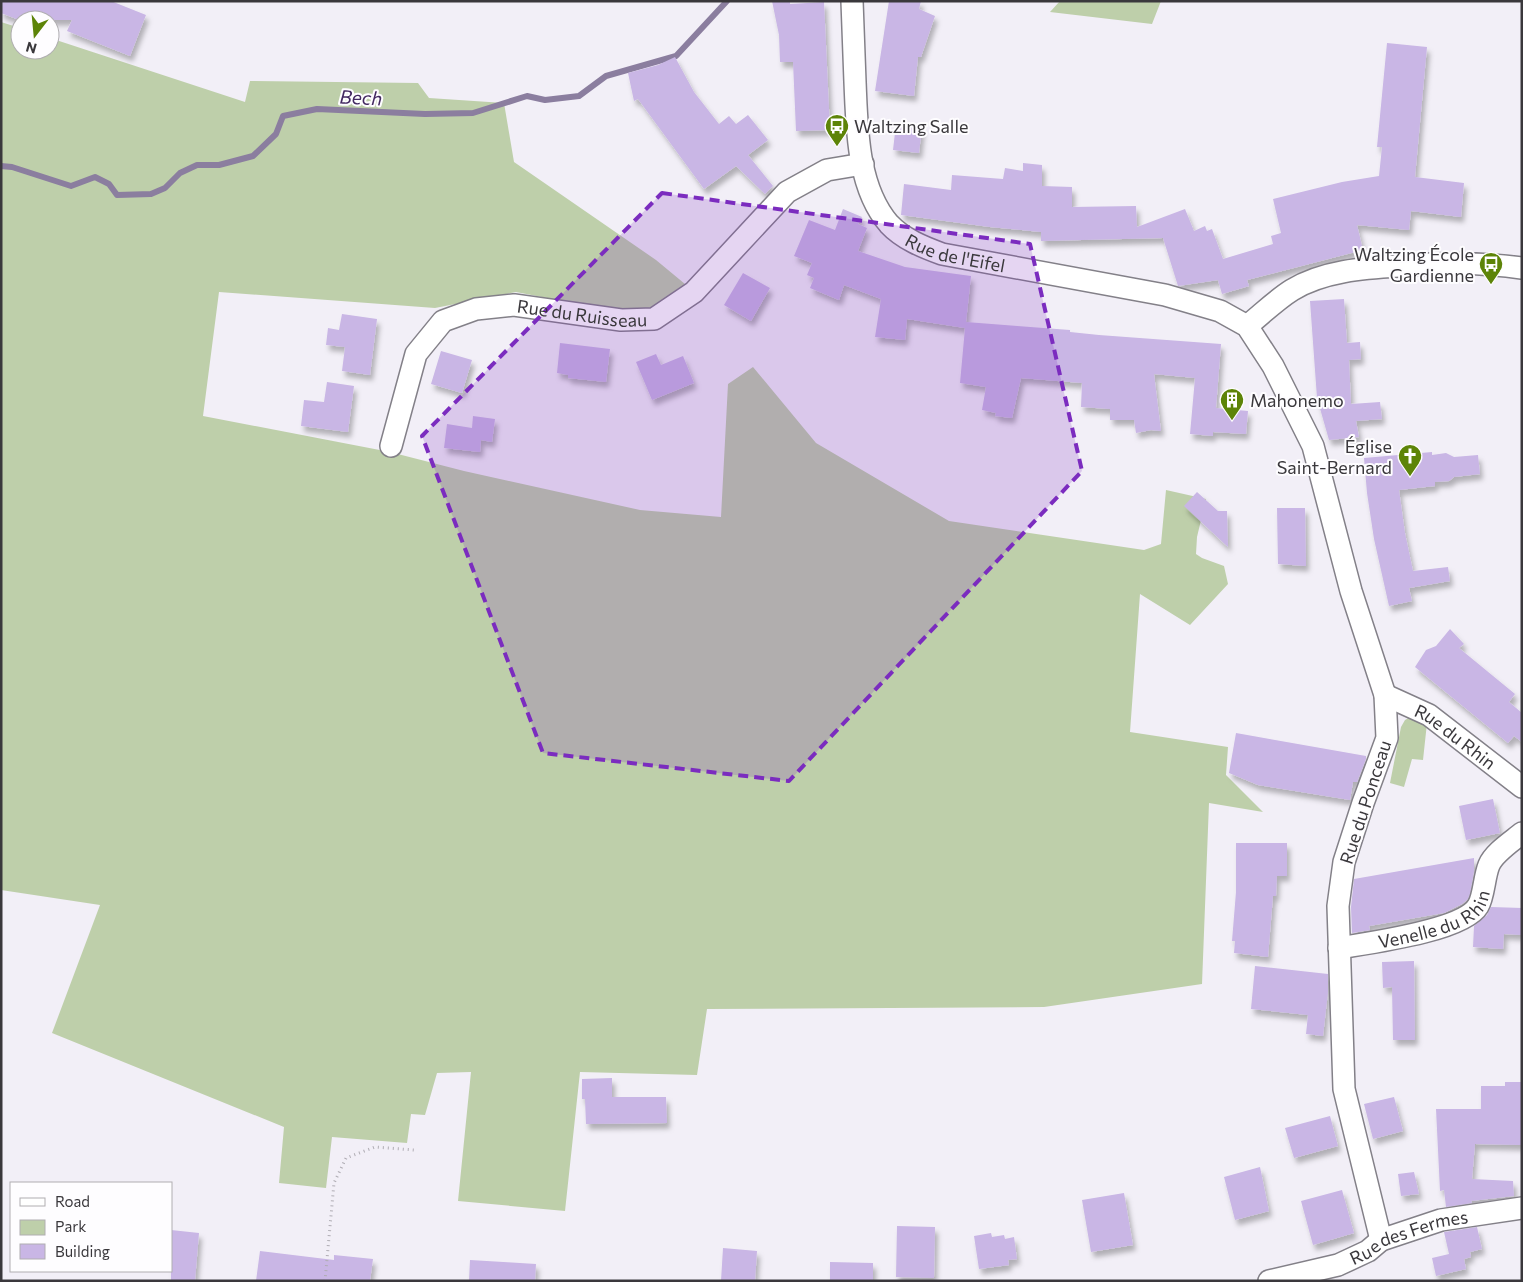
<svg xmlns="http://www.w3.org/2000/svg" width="1523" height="1282" font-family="Commissioner,sans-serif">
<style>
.green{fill:#becfaa}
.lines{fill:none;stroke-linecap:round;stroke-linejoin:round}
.stream{stroke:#8b7e9f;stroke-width:6}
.building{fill:#c9b6e5;filter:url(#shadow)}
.minor-casing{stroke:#838088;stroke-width:24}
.path{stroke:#b0adb4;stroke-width:3;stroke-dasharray:1 4;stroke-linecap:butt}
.minor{stroke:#fff;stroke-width:21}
.marked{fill:#7b2cbf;fill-opacity:0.2;stroke:#7b2cbf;stroke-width:4;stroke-dasharray:10 6;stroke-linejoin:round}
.labels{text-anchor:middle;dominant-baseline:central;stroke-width:4;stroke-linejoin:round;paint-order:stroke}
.poi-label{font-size:18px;fill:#3a383c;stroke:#fefdff;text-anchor:start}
.street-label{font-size:18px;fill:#3a383c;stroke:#fefdff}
.water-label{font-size:19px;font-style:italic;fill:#432961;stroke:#fefdff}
</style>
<defs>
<filter id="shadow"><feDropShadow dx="3" dy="5.5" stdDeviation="2.5" flood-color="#0004"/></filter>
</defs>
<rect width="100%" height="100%" fill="#f2eff7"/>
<!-- green -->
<path class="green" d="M 1060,1 L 1161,1 L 1152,24 L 1050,12 Z
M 1,22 L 20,28 L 20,50 L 50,50 L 50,38 L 245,102 L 250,81 L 418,83 L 429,98 L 504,103 L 514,162 L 656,260 L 685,284 L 655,307 L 620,312 L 516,292 L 435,308 L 219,292 L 203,416 L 390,452 L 464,471 L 640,510 L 721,517 L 728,384 L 753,367 L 816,443 L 949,521 L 1144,550 L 1161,544 L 1166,490 L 1206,499 L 1197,537 L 1196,554 L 1202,558 L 1224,566 L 1228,584 L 1190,625 L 1140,594 L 1130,732 L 1228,747 L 1226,775 L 1263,812 L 1209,803 L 1202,984 L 1044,1007 L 707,1009 L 697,1075 L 580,1072 L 565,1211 L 458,1201 L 471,1072 L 437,1073 L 425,1115 L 411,1114 L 407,1143 L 332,1137 L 326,1188 L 279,1183 L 284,1127 L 52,1033 L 100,905 L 1,890 Z
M 1412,716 L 1427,723 L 1423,760 L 1412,759 L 1404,787 L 1390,783 L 1401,727 L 1405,720 Z"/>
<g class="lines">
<!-- stream -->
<path class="stream" d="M 1,166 L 12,167 L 71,186 L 95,177 L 109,184 L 117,195 L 151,194 L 165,188 L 180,173 L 197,165 L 219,165 L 253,156 L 276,134 L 283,116 L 317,109 L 425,114 L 473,113 L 527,96 L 545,100 L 579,96 L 606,76 L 676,56 L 727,1"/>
</g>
<!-- building -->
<path class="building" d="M 1,1 L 111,1 L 146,15 L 130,56 L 67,31 L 72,20 L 19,20 L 1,13 Z
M 772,1 L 790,1 L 790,4 L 824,2 L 830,130 L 796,131 L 793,62 L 780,62 L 779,35 Z
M 889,1 L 921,1 L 919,9 L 935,16 L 921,57 L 918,57 L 914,96 L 875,91 Z
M 1387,43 L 1427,47 L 1415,177 L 1464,183 L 1461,217 L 1411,211 L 1409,230 L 1357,225 L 1363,250 L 1247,280 L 1249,286 L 1222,294 L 1218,280 L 1178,286 L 1163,238 L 1041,241 L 1041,232 L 990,227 L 901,215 L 904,184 L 951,190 L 952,175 L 1003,179 L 1005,168 L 1023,171 L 1023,163 L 1042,165 L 1042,186 L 1072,187 L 1072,207 L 1136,206 L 1137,227 L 1185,209 L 1194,231 L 1205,226 L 1207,231 L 1212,229 L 1223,259 L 1273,244 L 1271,236 L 1281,233 L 1273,199 L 1342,182 L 1379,176 L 1382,147 L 1377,147 Z
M 675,57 L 694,92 L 719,124 L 729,116 L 736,124 L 748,115 L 768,140 L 748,155 L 773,186 L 765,194 L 736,166 L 704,189 L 638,99 L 634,101 L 628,73 L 658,65 Z
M 896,124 L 922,127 L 919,153 L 893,150 Z
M 843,209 L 862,217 L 858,224 L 867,228 L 858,251 L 905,267 L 971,276 L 966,322 L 1070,330 L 1070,332 L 1099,335 L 1221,344 L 1216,408 L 1248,411 L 1246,434 L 1213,432 L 1213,436 L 1190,434 L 1195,378 L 1154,374 L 1161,431 L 1151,430 L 1136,433 L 1134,420 L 1110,420 L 1110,409 L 1081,407 L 1082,383 L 1021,378 L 1012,418 L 995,416 L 996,413 L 982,410 L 986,387 L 960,383 L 965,328 L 907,319 L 905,340 L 875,337 L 881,299 L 844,285 L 839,300 L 810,288 L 814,278 L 807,275 L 812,263 L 794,256 L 809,220 L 835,230 Z
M 743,273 L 770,288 L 751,321 L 724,305 Z
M 1344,299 L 1347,343 L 1360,342 L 1361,359 L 1349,360 L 1351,404 L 1380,402 L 1382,419 L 1356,421 L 1359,437 L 1329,440 L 1317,398 L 1310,301 Z
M 342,314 L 377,319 L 370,375 L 342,371 L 345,347 L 326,345 L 328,328 L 339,330 Z
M 560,343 L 610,349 L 606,382 L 568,378 L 568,375 L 557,373 Z
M 441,351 L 472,360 L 462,393 L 431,384 Z
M 656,354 L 661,365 L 683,356 L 694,383 L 652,400 L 636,362 Z
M 327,382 L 354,386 L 348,432 L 301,426 L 304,400 L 324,402 Z
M 473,416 L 495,419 L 492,442 L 481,440 L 480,452 L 444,448 L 447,424 L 472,428 Z
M 1432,452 L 1432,455 L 1446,453 L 1454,457 L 1478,455 L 1480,474 L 1454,477 L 1449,481 L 1435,482 L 1435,486 L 1399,490 L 1405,533 L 1413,571 L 1448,567 L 1450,581 L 1409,588 L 1412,601 L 1389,606 L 1374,539 L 1367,493 L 1364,458 Z
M 1197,492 L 1218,511 L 1227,511 L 1228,547 L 1184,506 Z
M 1277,508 L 1305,508 L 1306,566 L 1278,564 Z
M 1450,629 L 1464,644 L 1459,648 L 1515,694 L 1509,702 L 1522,713 L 1522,742 L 1514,736 L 1508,743 L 1415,667 L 1426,650 L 1436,646 Z
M 1236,733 L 1366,756 L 1366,759 L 1357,782 L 1353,782 L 1350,800 L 1258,785 L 1229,773 Z
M 1493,799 L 1500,833 L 1466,840 L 1459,806 Z
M 1236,843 L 1287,843 L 1287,876 L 1277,876 L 1276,896 L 1273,896 L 1268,957 L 1234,953 L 1235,941 L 1232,941 L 1236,892 Z
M 1474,858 L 1474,871 L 1470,894 L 1468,899 L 1462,904 L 1444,913 L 1369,926 L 1370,930 L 1352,933 L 1351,907 L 1354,879 Z
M 1491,907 L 1522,908 L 1522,935 L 1504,934 L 1503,949 L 1473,947 L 1474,926 L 1487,915 Z
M 1414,961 L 1415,1040 L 1393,1040 L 1392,987 L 1383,988 L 1382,962 Z
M 1255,966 L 1328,974 L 1328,992 L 1323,1036 L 1306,1034 L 1308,1015 L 1251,1009 Z
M 612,1078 L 612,1097 L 666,1097 L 667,1123 L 586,1124 L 585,1099 L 582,1099 L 582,1079 Z
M 1505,1082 L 1522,1082 L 1522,1145 L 1475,1144 L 1472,1179 L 1513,1181 L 1514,1196 L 1471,1201 L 1472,1203 L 1446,1207 L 1444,1190 L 1440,1191 L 1436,1109 L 1481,1109 L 1481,1086 L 1505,1086 Z
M 1394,1097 L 1403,1131 L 1373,1139 L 1364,1104 Z
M 1330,1116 L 1338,1146 L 1294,1158 L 1285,1128 Z
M 1260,1167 L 1269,1211 L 1235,1220 L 1224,1177 Z
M 1414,1172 L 1419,1194 L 1401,1196 L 1398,1174 Z
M 1342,1190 L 1354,1233 L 1313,1245 L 1301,1201 Z
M 1124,1193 L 1133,1245 L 1091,1252 L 1082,1200 Z
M 897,1226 L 935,1227 L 934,1278 L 896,1277 Z
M 1477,1227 L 1482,1249 L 1470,1252 L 1471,1257 L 1464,1259 L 1466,1269 L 1436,1276 L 1432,1258 L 1449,1254 L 1444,1232 Z
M 171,1230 L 199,1233 L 195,1281 L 171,1281 Z
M 991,1233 L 992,1237 L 1004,1235 L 1005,1239 L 1014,1237 L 1017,1259 L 1008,1260 L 1009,1265 L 979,1269 L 974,1236 Z
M 723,1248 L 757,1251 L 755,1281 L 721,1281 Z
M 260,1251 L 334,1260 L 334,1255 L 373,1259 L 370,1281 L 256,1281 Z
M 470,1260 L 536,1264 L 535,1281 L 469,1281 Z
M 830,1262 L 873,1263 L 873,1281 L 830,1281 Z"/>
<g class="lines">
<!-- minor casing -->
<g class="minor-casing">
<g id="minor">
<path id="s1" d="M 852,1 C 853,28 854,55 855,82 C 857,128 857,187 889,224 C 903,239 923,247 942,254 L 1165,295 L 1220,311 L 1247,326 L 1273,366 L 1313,446 L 1351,591 L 1385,695 L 1387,738 L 1363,803 L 1344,862 L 1338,906 L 1344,1089 L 1381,1240"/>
<path d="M 1247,326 C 1262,314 1276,300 1292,290 C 1323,271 1364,268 1399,266 C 1443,263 1478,262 1522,268"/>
<path id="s2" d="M 391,446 L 416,354 L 443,321 L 476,309 L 514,305 L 621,320 L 654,319 L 694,292 L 787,192 L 827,170 L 863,164"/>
<path id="s3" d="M 1385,695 L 1429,715 L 1522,787"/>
<path id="s4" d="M 1339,948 C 1368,943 1463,931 1478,906 C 1484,896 1484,877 1489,865 C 1494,853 1511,842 1522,833"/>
<path id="s5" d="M 1269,1281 L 1338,1265 L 1368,1251 L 1381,1240 L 1441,1220 L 1522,1208"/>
</g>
</g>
<!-- path -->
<path class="path" d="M 325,1281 L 334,1183 L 346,1158 L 375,1147 L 414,1150"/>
<!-- minor -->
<use href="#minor" class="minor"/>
</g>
<!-- marked area -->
<path class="marked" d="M 662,193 L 1030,244 L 1082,471 L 789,781 L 543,753 L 422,436 Z"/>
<!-- icons -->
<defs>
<g id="bus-pin" transform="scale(1.25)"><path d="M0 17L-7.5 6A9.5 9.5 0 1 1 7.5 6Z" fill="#5d8408" stroke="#fefdff"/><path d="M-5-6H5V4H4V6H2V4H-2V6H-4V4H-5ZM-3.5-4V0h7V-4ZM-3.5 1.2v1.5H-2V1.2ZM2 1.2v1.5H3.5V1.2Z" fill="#fff"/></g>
<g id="building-pin" transform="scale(1.25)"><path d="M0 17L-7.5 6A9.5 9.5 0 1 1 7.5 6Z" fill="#5d8408" stroke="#fefdff"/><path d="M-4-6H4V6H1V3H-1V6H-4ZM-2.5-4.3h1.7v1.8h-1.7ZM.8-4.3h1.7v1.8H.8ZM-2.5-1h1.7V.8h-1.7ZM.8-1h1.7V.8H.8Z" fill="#fff"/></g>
<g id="church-pin" transform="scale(1.25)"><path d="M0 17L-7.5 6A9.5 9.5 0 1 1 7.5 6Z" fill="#5d8408" stroke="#fefdff"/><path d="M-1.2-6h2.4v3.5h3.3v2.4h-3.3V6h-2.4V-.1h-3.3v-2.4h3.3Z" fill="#fff"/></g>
</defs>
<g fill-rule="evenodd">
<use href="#bus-pin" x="837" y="126"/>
<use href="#bus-pin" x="1491" y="264"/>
<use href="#building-pin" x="1232" y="400"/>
<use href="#church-pin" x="1410" y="456"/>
</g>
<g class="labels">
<!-- poi labels -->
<g class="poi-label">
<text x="854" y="126">Waltzing Salle</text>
<text x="1474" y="254" text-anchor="end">Waltzing École<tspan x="1474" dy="21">Gardienne</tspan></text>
<text x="1250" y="400">Mahonemo</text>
<text x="1392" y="446" text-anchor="end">Église<tspan x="1392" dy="21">Saint-Bernard</tspan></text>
</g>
<!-- street labels -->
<g class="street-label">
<text stroke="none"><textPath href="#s1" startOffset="304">Rue de l'Eifel</textPath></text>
<text stroke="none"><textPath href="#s2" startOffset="280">Rue du Ruisseau</textPath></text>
<text stroke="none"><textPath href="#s3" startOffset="82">Rue du Rhin</textPath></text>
<text transform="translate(1365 802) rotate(-72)">Rue du Ponceau</text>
<text stroke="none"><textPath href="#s4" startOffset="102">Venelle du Rhin</textPath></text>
<text stroke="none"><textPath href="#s5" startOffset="148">Rue des Fermes</textPath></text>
</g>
<!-- water labels -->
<g class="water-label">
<text transform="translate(361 97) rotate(3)">Bech</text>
</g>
</g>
<!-- border -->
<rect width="1523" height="1282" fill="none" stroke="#3a383c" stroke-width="5"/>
<!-- legend -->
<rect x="10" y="1182" width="162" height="90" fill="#fefdff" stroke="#b0aeb1"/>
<rect x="20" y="1198" width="25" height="8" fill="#ffffff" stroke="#b0aeb1"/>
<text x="55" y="1207" font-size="15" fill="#3a383c">Road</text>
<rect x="20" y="1220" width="25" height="15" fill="#becfaa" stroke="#b0aeb1"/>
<text x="55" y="1232" font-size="15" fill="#3a383c">Park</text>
<rect x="20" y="1244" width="25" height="15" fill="#c9b6e5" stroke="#b0aeb1"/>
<text x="55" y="1257" font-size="15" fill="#3a383c">Building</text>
<!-- north arrow -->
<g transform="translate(35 35) rotate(196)"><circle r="24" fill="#fefdff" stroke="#b0aeb1"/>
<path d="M0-4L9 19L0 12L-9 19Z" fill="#5d8408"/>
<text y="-8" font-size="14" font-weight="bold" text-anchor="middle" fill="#3a383c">N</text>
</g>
</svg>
